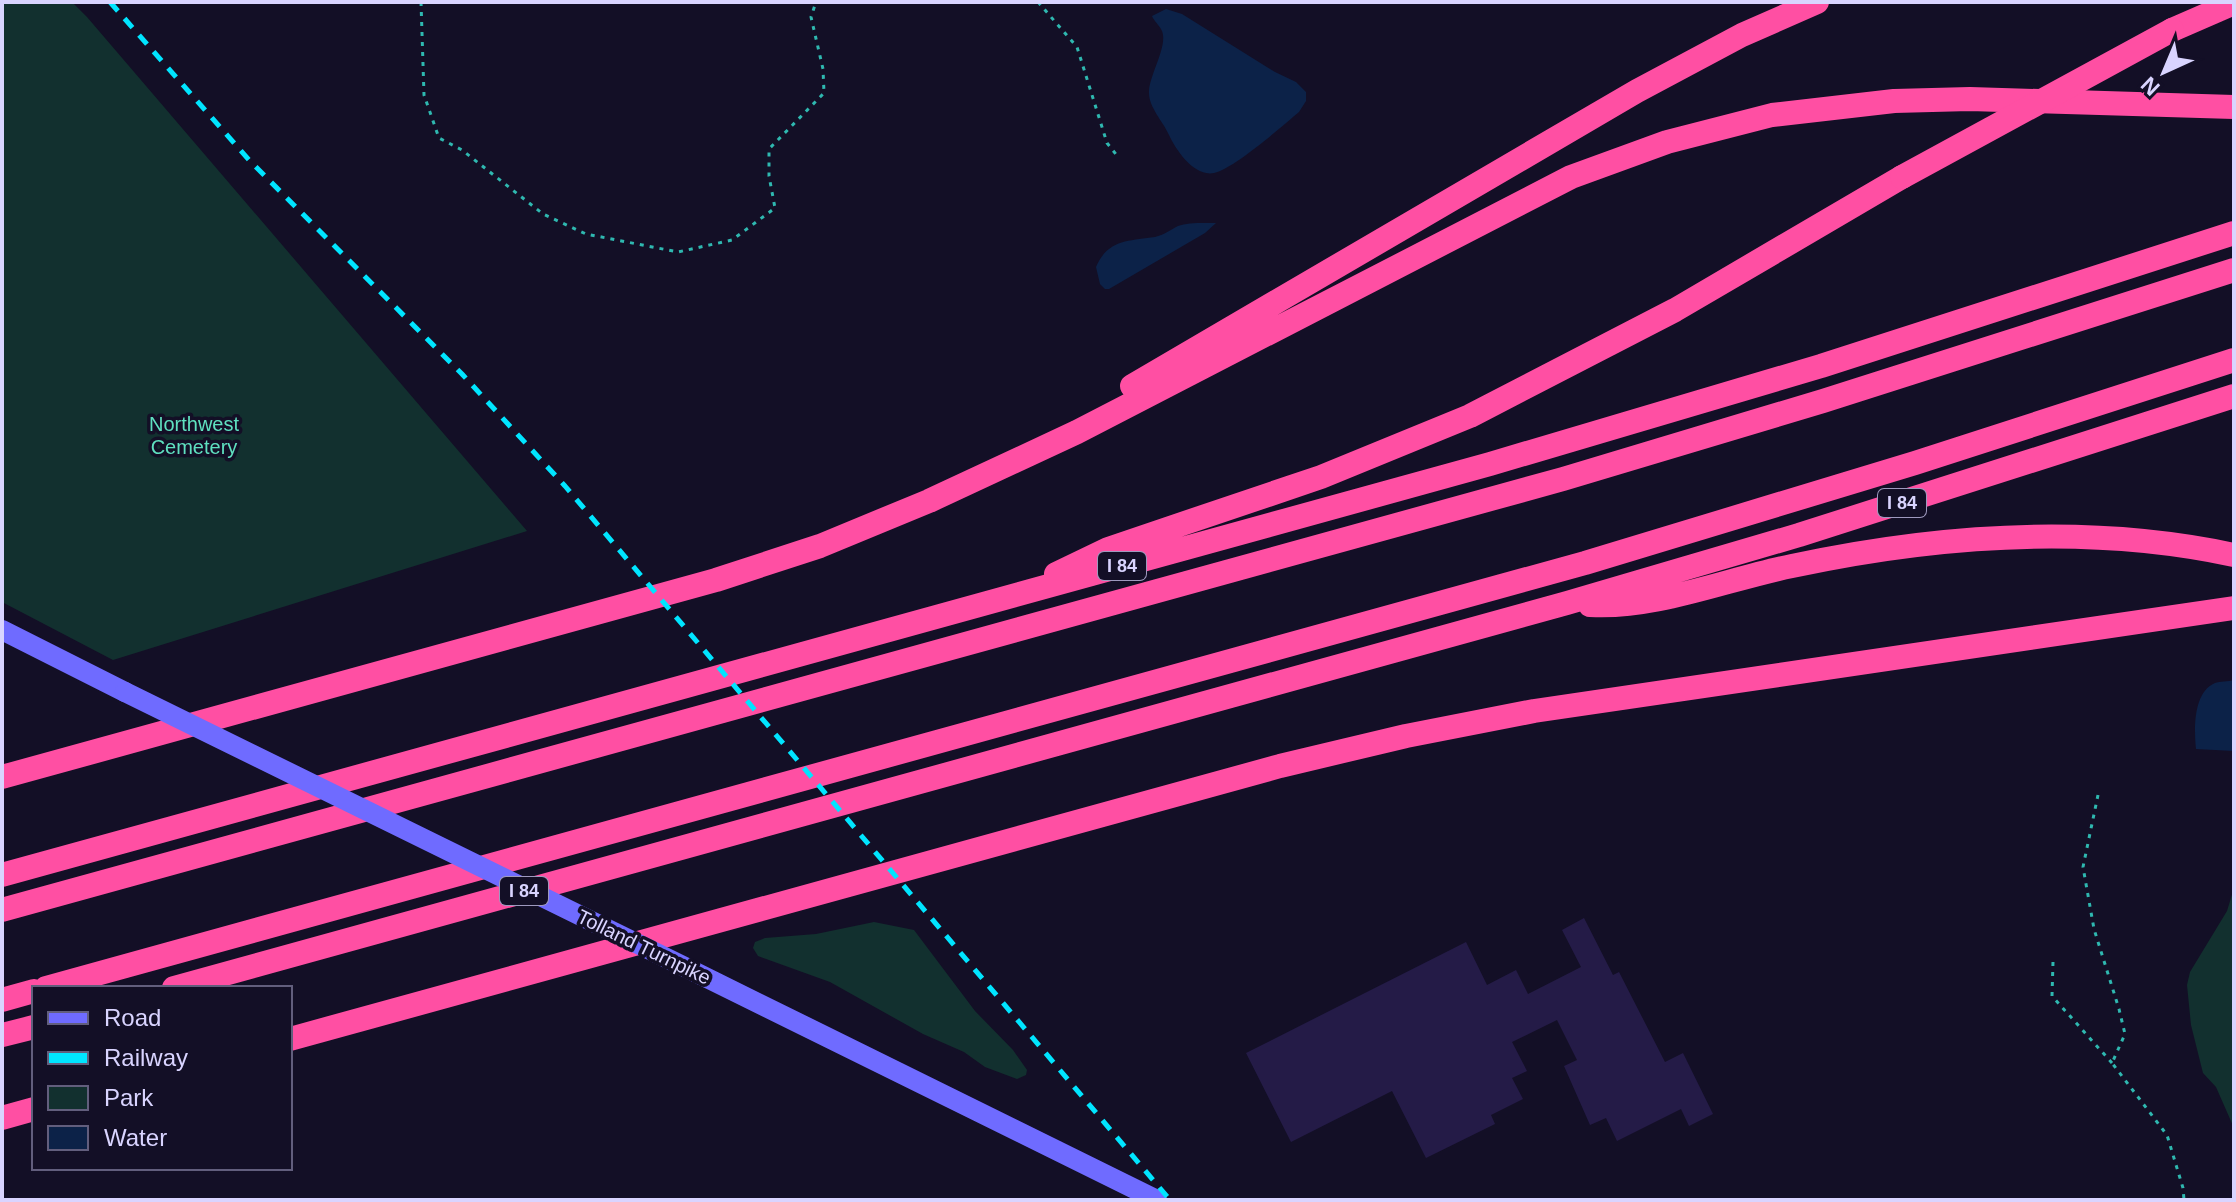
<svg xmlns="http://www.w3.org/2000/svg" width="2236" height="1202" font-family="Arial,sans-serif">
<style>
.green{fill:#12302f}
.water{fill:#0c2248}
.building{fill:#241b47}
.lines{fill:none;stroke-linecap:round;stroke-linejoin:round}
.path{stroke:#2fb8b0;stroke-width:3;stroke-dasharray:4 6;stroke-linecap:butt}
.secondary{stroke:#6f6bff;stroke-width:20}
.motorway{stroke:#ff4fa3;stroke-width:24}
.rail{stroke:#00e5ff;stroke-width:5;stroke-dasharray:12 10;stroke-linecap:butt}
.secondary-bridge{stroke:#6f6bff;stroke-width:20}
.motorway-bridge{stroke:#ff4fa3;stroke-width:24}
.labels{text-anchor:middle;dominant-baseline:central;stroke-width:7;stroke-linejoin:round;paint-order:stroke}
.shield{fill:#130f26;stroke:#9e99be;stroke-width:2}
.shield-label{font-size:18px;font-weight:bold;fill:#d9d4ff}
.park-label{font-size:20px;fill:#5fe0c0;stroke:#130f26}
.street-label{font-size:20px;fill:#d9d4ff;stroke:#130f26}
</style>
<rect width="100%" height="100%" fill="#130f26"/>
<!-- green -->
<path class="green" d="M 2,2 L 72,2 L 87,17 L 527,531 L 113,660 L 2,602 Z
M 2234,888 L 2234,1128 L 2216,1087 L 2203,1073 L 2191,1025 L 2187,985 L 2190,972 L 2227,911 Z
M 874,922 L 914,930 L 975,1011 L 1013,1050 L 1027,1070 L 1026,1075 L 1017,1079 L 985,1067 L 964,1052 L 923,1034 L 830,982 L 758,956 L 753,948 L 755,942 L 765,938 L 816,934 Z"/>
<!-- water -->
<path class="water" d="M 1166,9 L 1182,14 L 1275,72 L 1296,82 L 1306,92 L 1306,101 L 1299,112 C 1281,127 1235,168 1214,173 C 1194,177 1176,150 1169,135 C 1163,121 1148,107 1149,91 C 1150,74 1168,46 1162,31 C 1160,26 1154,21 1152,16 Z
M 1216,223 L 1205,233 L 1109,289 L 1105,289 L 1100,284 L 1096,267 C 1108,239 1129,241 1155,237 C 1164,235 1170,230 1178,226 C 1188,222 1206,223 1216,223 Z
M 2234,680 L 2234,751 L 2196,749 C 2194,730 2193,692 2215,683 C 2220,681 2228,682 2234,680 Z"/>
<!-- building -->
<path class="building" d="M 1584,918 L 1613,975 L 1619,972 L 1665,1062 L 1683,1053 L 1713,1114 L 1689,1126 L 1681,1109 L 1617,1141 L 1606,1118 L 1590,1125 L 1564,1066 L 1577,1060 L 1557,1020 L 1512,1042 L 1527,1071 L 1512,1078 L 1523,1099 L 1491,1115 L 1495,1124 L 1426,1158 L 1392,1091 L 1291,1142 L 1246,1053 L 1466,942 L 1487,985 L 1516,970 L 1528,994 L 1581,967 L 1562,930 Z"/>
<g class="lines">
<!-- path -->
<path class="path" d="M 421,2 L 424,95 L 439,138 L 462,150 L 543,214 L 586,234 L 678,252 L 732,240 L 775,208 L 769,176 L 769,149 L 824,93 L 823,69 L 811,17 L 816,2
M 1038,2 L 1077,47 L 1107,143 L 1119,158
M 2098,795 L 2083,867 L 2094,929 L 2119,1009 L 2125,1034 L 2112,1063 L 2167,1135 L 2183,1188 L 2184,1200
M 2053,962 L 2052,996 L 2112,1063"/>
<!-- secondary -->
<path class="secondary" d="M 2,630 L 125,692
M 693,971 L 1157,1200"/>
<!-- motorway -->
<path class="motorway" d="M 2172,30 L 2234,3
M 1132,386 L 1637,91 L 1742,35 L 1817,2
M 1056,574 L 1108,549 L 1321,477 L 1470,416 L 1675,310 L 1902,177
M 1590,605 C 1656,609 1727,579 1792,566 C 1937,535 2089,524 2234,555
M 2,777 L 716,580 L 820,546 L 929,501 L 1077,432 L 1571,177 L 1667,142 L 1772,115 L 1894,101 L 1970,99 L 2234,107
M 2,875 L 1490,464 L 1821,366 L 2234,233
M 2,910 L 1563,479 L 1823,401 L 2234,270
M 46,988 L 1585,563 L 1915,463 L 2234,360
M 174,988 L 1567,603 L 1799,535 L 2234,396
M 2,1000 L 34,991
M 2,1035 L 34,1027
M 290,1039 L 1280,766 L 1406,736 L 1534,711 L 2234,608
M 2,1118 L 34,1109"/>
<!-- rail -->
<path class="rail" d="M 110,2 L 249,160 L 462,374 L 565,486 L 1170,1200"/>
<!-- secondary-bridge -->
<path class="secondary-bridge" d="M 125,692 L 693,971"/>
<!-- motorway-bridge -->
<path class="motorway-bridge" d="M 1902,177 L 2172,30"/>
</g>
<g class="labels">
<!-- shield labels -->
<g class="shield">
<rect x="1878" y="489" width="48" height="28" rx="6"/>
<rect x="1098" y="552" width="48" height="28" rx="6"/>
<rect x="500" y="877" width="48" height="28" rx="6"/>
</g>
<g class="shield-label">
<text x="1902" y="503">I 84</text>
<text x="1122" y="566">I 84</text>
<text x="524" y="891">I 84</text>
</g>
<!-- park labels -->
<g class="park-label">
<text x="194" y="424">Northwest<tspan x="194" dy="23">Cemetery</tspan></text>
</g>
<!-- street labels -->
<g class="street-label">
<text transform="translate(644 947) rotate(26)">Tolland Turnpike</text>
</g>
</g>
<!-- border -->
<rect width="2236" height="1202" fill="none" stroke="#d9d4ff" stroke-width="8"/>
<!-- legend -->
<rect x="32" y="986" width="260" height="184" fill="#130f26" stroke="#625e7d" stroke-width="2"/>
<rect x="48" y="1012" width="40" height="12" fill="#6f6bff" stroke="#625e7d" stroke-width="2"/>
<text x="104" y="1026" font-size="24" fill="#d9d4ff">Road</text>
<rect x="48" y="1052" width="40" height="12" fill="#00e5ff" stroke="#625e7d" stroke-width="2"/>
<text x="104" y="1066" font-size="24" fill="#d9d4ff">Railway</text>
<rect x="48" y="1086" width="40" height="24" fill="#12302f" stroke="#625e7d" stroke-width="2"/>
<text x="104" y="1106" font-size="24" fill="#d9d4ff">Park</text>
<rect x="48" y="1126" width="40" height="24" fill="#0c2248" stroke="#625e7d" stroke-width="2"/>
<text x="104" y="1146" font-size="24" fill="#d9d4ff">Water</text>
<!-- north arrow -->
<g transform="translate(2164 72) rotate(224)" stroke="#130f26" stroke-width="6" paint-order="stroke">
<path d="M0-6L14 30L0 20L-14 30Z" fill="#d9d4ff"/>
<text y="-12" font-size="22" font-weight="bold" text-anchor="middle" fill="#d9d4ff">N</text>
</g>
</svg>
